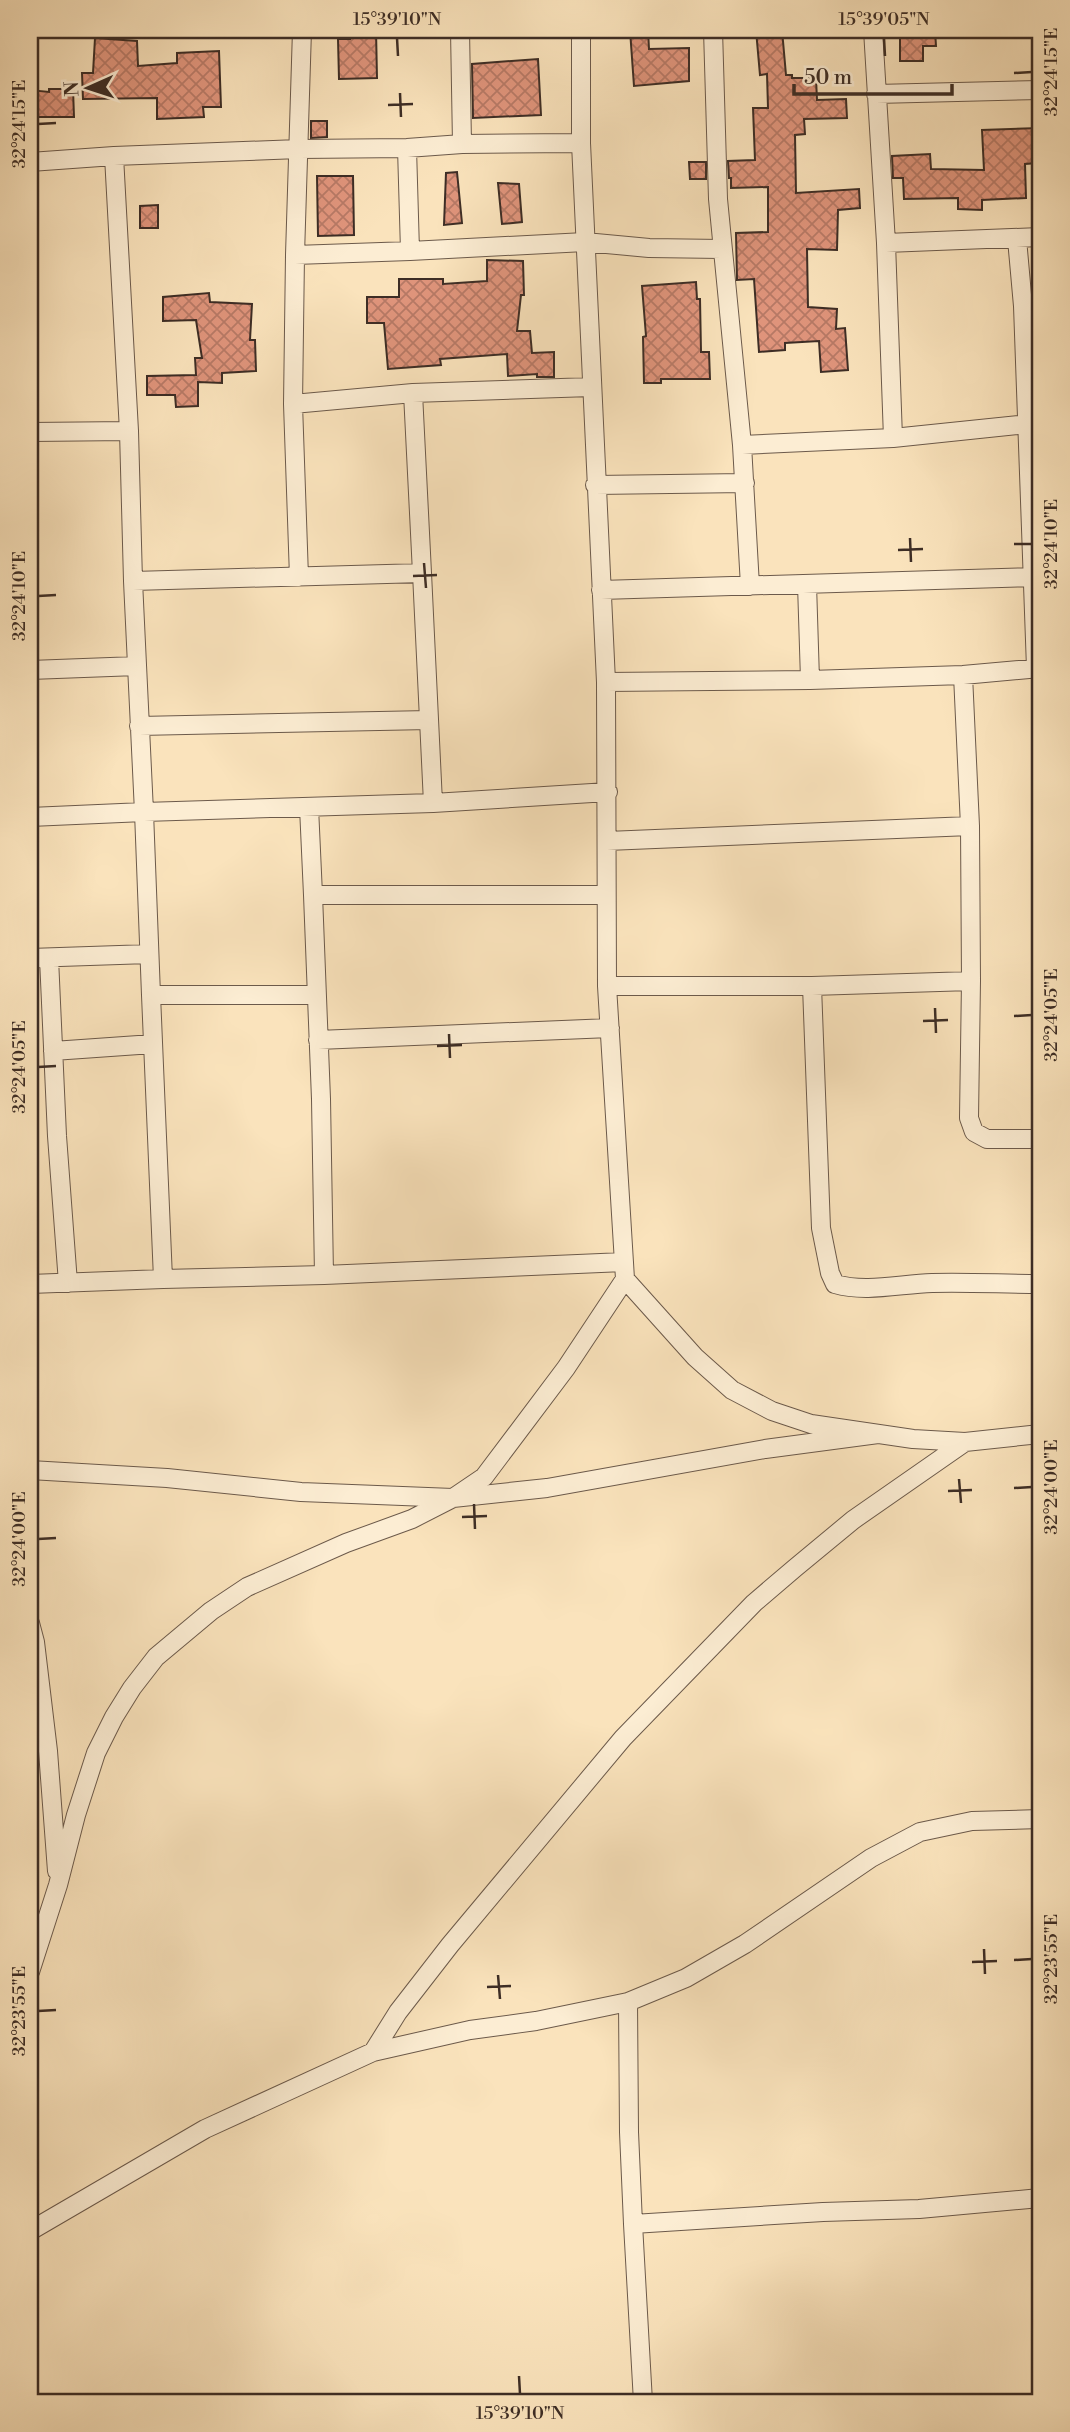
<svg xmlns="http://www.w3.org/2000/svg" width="1070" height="2432" font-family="'Libre Bodoni',serif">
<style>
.building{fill:url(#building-cross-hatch);stroke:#3d2d25;stroke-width:2}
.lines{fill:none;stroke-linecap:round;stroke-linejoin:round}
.minor-casing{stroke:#6c5a4b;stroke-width:20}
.minor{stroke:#fcedd3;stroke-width:18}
.ticks{fill:none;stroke:#3d2d25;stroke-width:2.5}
.neatline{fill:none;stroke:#3d2d25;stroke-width:2.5}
.ticks-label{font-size:18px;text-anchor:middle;fill:#3d2d25}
</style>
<defs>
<pattern id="building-cross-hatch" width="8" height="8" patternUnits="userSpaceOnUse" patternTransform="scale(1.75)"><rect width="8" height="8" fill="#df947b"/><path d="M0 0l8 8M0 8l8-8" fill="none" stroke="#b67965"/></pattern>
</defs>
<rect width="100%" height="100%" fill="#fae3bc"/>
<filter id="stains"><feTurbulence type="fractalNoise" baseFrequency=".00286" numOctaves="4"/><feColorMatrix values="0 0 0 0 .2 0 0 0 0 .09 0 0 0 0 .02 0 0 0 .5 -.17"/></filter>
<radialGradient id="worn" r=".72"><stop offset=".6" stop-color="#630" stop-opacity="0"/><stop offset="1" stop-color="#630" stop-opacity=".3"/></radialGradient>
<!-- building -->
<path class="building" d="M 350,30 L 376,30 L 377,78 L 339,79 L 338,39 L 350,39 Z
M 630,30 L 648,30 L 649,49 L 689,48 L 689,81 L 634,86 Z
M 756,30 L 782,30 L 786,75 L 792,75 L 792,78 L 816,78 L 817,100 L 846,99 L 847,118 L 804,119 L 805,134 L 795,135 L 796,193 L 859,189 L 860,208 L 838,210 L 837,250 L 807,249 L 808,307 L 837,309 L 836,329 L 845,328 L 848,370 L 821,372 L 819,341 L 785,343 L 785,350 L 759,352 L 754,279 L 737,280 L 736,233 L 768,232 L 768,187 L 731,188 L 731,178 L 729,178 L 728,161 L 755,160 L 753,108 L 768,108 L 767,74 L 760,75 Z
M 900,30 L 935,30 L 936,46 L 923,46 L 923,61 L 900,61 Z
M 95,38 L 137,41 L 138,66 L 177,63 L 177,53 L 219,51 L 221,107 L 203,107 L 204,117 L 157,119 L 157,98 L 83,99 L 82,73 L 93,73 Z
M 538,59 L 541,115 L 473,118 L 472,64 Z
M 49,89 L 73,89 L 74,117 L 30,117 L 30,90 L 49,92 Z
M 311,121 L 327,121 L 327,137 L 311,138 Z
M 1040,128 L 1040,150 L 1037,150 L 1037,163 L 1025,164 L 1026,198 L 982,200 L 982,210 L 958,209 L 958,198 L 904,199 L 903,178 L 893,178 L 892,156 L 930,154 L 931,169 L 984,170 L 982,130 Z
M 689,162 L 706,162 L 706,179 L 690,179 Z
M 457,172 L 462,223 L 444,225 L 446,173 Z
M 317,176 L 353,176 L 354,235 L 318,236 Z
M 498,183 L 519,184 L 522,222 L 502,224 Z
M 158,205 L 158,228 L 140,228 L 140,206 Z
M 487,260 L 523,261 L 524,295 L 521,295 L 517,331 L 530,331 L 532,353 L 554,352 L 554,377 L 537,377 L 537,374 L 508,376 L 507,354 L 440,359 L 441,365 L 388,369 L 384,323 L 367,323 L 367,297 L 399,297 L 399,279 L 443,279 L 443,284 L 487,281 Z
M 696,282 L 697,299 L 700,299 L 701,352 L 709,352 L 710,379 L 661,379 L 661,383 L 644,383 L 643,337 L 646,336 L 642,286 Z
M 209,293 L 210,302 L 252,304 L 250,340 L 255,340 L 256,371 L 222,373 L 222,383 L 198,382 L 198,406 L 176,407 L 175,395 L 147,395 L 147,376 L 196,375 L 195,358 L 202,358 L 196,320 L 163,321 L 163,297 Z"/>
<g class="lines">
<!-- minor casing -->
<g class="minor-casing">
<path id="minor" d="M 713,30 L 718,199 L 742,445 L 750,586
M 873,30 L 886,243
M 876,94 L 1040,90
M 462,144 L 581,143
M 407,148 L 410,251 L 585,242 L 649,248 L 722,249
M 30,162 L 114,156
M 1017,239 L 1023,306 L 1036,668
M 295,255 L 410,251
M 413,393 L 422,573
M 293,404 L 413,393 L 591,387
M 30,432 L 129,431
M 893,438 L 1028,424
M 742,445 L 893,438 L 886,243 L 1040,237
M 595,485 L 745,483
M 299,577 L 293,404 L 295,255 L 302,30
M 133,581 L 129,431 L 114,156 L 299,149 L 407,148 L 462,144 L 460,30
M 807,584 L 810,680
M 601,590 L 1033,577
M 30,670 L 137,666
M 963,675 L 970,826 L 971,981 L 969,1118 L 974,1132 L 987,1139 L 1040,1139
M 606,682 L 810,680 L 963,675 L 1040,668
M 139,726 L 429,720
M 433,803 L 422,573 L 133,581 L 144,812 L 433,803 L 608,792
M 309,807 L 313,895 L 606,895
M 30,817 L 144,812 L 151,995 L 315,995
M 607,841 L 970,826
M 313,895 L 321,1099 L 324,1275 L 624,1262
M 30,958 L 149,954
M 49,958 L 57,1136 L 68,1283
M 607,986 L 812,986 L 971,981
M 812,986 L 821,1228 L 830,1273 L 835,1284 C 866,1293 900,1284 932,1283 C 968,1282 1004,1284 1040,1284
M 151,995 L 163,1279 L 324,1275
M 318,1040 L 610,1028
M 53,1051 L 153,1044
M 625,1279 L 695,1357 L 732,1390 L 772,1411 L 811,1424 L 913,1439 L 965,1442 L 1040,1434
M 30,1284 L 163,1279
M 30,1470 L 167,1478 L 301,1492 L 453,1498 L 547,1488 L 765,1449 L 878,1434
M 30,1623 L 35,1642 L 48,1751 L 57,1871
M 30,1972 L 58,1885 L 76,1815 L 96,1753 L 114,1717 L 132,1688 L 156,1657 L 211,1611 L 247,1587 L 346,1543 L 412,1519 L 453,1498 L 484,1477 L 566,1368 L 625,1279 L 607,986 L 606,682 L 581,143 L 581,30
M 628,2002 L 629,2132 L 633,2224 L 823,2212 L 919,2209 L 1040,2198
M 373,2052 L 398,2012 L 450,1945 L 623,1738 L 754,1603 L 795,1568 L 853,1520 L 965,1442
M 633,2224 L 643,2402
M 30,2231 L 205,2129 L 373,2052 L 470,2030 L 536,2021 L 628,2002 L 686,1978 L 745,1944 L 871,1858 L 920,1832 L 972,1821 L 1040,1819"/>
</g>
<!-- minor -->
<use href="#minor" class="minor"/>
</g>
<!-- ticks -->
<path class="ticks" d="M 397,38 L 398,56M 884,38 L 885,56M 1014,73 L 1032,72M 400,93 L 401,117M 388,105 L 413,104M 38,124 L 56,123M 910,538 L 911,562M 1014,544 L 1032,544M 898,550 L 923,549M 424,563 L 426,588M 413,576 L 437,575M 38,596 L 56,595M 935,1008 L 936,1033M 1014,1016 L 1032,1015M 923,1021 L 948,1020M 449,1034 L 450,1058M 437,1046 L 462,1045M 38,1067 L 56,1066M 959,1479 L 961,1503M 1014,1488 L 1032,1487M 948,1491 L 972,1490M 474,1504 L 475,1529M 462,1517 L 487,1516M 38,1539 L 56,1538M 984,1949 L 985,1974M 1014,1960 L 1032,1959M 972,1962 L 997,1961M 498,1975 L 500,1999M 487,1987 L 511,1986M 38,2011 L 56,2010M 519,2376 L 520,2394"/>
<!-- margin -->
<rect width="1070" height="2432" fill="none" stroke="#fae3bc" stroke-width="77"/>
<!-- north arrow -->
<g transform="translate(88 88) rotate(267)" stroke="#fcedd3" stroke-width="5" paint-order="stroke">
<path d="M0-5L12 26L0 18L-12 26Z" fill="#3d2d25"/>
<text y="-10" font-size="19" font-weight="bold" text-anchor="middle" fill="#3d2d25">N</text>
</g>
<!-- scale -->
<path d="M794 84v10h158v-10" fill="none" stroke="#3d2d25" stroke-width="3.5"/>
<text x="804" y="84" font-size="21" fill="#3d2d25" stroke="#fcedd3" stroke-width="5" paint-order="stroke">50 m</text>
<rect x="38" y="38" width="994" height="2356" class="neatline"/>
<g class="ticks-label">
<text x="397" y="25">15°39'10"N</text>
<text x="884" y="25">15°39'05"N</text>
<text transform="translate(1051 72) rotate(-90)" y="6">32°24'15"E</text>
<text transform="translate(19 124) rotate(-90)" y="6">32°24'15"E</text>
<text transform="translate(1051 544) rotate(-90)" y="6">32°24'10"E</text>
<text transform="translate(19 596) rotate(-90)" y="6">32°24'10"E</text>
<text transform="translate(1051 1015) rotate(-90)" y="6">32°24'05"E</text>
<text transform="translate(19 1067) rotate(-90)" y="6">32°24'05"E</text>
<text transform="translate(1051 1487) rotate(-90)" y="6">32°24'00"E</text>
<text transform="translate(19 1539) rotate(-90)" y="6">32°24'00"E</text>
<text transform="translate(1051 1959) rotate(-90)" y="6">32°23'55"E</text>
<text transform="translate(19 2011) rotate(-90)" y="6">32°23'55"E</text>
<text x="520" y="2419">15°39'10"N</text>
</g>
<rect width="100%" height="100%" filter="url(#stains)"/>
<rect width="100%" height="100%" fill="url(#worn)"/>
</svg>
